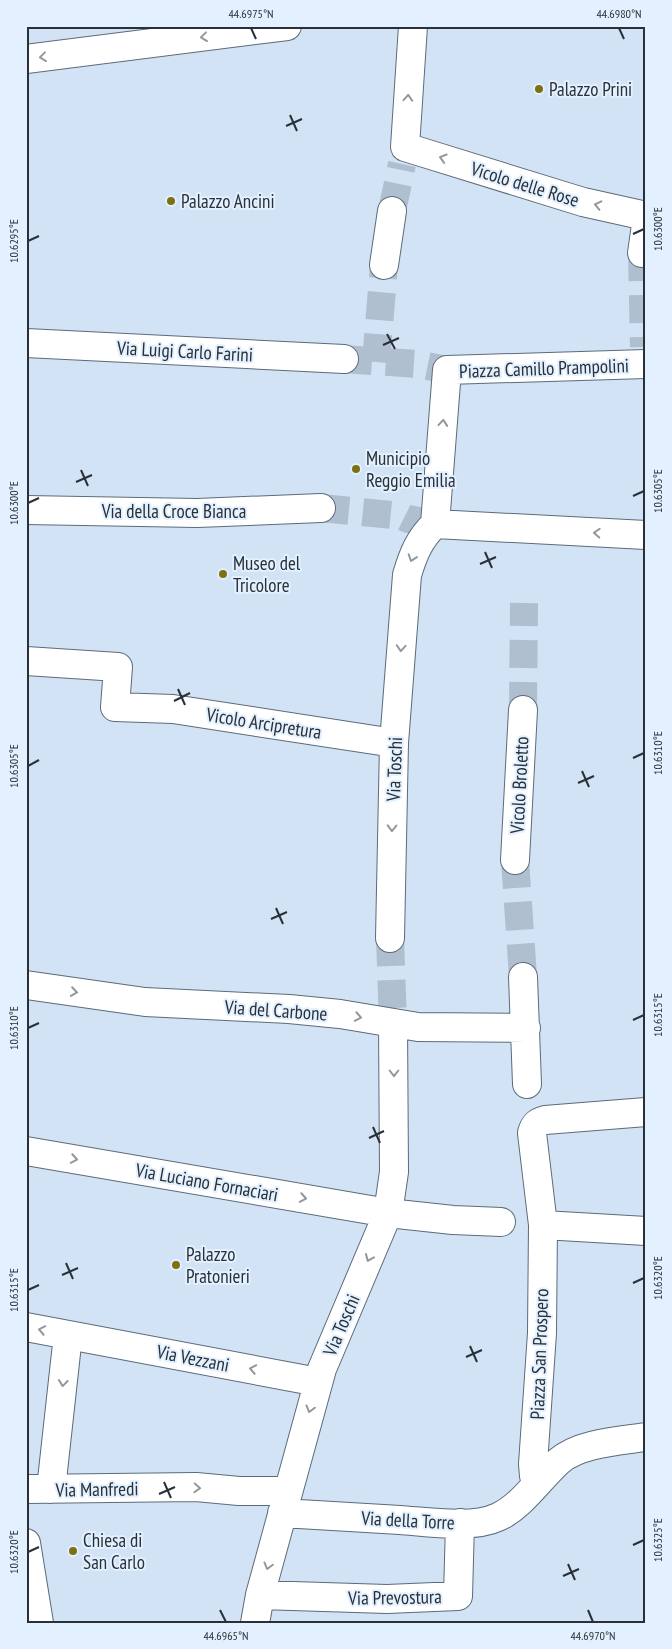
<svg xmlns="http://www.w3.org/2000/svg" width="672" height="1649" font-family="'PT Sans Narrow',sans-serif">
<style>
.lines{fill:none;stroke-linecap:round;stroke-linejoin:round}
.minor-tunnel{stroke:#b0bfcf;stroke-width:28;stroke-dasharray:28 14;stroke-linecap:butt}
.minor-casing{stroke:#5b6b7b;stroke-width:30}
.minor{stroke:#fff;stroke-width:28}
.oneway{stroke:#94989b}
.ticks{fill:none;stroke:#293037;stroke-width:2}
.poi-dot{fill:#7d7111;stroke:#e2f0ff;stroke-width:2}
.labels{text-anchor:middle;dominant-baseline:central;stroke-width:4;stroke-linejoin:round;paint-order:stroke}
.poi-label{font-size:19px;fill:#293037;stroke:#e2f0ff;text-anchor:start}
.street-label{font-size:19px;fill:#293037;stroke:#e2f0ff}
.neatline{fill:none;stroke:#293037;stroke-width:2}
.ticks-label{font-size:12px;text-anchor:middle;fill:#293037}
</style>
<rect width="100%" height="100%" fill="#d2e3f5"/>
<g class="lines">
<!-- minor-tunnel -->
<path class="minor-tunnel" d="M 392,211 L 402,164
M 642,253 L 644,347
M 344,359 L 417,364 L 447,370
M 376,362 L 384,265
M 321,508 L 402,516 L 408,519 L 435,524
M 523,710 L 524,603
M 515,860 L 523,977
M 390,938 L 393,1024"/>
<!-- minor casing -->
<g class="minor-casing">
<path id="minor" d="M 413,26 L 405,147 L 583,202 L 646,216
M 26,59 L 287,26
M 642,253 L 646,225
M 384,265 L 392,211
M 26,343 L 344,359
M 26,510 L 197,513 L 321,508
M 435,524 L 646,535
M 26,661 L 118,667 L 115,707 L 173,709 L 394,743
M 515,860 L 523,710
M 390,938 L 394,743 L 407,575 C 413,555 419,539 435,524 L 447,370 L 646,364
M 523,977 L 527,1084
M 26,985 L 145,1002 L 289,1009 L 340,1014 L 418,1027 L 526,1028
M 26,1151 L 388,1213 L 453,1220 L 501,1222
M 543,1225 L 646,1231
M 26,1327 L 318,1382
M 538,1482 L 534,1476 L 533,1464 L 542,1333 L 543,1225 L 532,1133 C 534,1125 537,1122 545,1120 L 646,1112
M 26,1489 L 196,1487 L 239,1491 L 288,1491
M 51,1489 L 68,1335
M 282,1513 C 322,1515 361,1518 400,1520 C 428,1522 473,1529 498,1517 C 521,1507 540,1478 559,1461 C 580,1443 619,1441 646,1437
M 26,1543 L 39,1623
M 260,1595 L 387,1599 L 458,1596 L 460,1523
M 255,1623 L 260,1595 L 322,1369 L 388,1213 L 394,1172 L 393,1024"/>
</g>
<!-- minor -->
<use href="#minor" class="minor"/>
</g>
<!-- one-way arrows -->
<defs><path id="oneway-chevron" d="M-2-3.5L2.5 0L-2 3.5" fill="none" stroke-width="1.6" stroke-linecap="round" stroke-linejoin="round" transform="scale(1.25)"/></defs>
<g class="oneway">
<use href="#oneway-chevron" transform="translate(204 37) rotate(173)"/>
<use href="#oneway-chevron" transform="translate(43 57) rotate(173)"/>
<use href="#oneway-chevron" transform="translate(408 98) rotate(-86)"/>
<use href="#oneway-chevron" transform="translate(443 158) rotate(-163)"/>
<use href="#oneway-chevron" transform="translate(598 205) rotate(-167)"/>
<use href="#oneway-chevron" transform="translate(443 423) rotate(-85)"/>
<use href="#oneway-chevron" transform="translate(597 533) rotate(-177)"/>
<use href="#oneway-chevron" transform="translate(412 558) rotate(109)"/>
<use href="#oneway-chevron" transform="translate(401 648) rotate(94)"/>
<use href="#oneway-chevron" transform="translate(392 828) rotate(91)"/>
<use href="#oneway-chevron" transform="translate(74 992) rotate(8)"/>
<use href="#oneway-chevron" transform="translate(358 1017) rotate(11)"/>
<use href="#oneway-chevron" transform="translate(394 1073) rotate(90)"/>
<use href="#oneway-chevron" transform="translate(74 1159) rotate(10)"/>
<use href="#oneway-chevron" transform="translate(303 1198) rotate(10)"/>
<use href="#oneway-chevron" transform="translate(369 1258) rotate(113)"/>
<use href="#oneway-chevron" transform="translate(42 1330) rotate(-169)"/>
<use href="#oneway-chevron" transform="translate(253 1369) rotate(-169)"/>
<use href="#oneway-chevron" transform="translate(63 1383) rotate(96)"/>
<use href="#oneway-chevron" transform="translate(310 1409) rotate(105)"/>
<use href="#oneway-chevron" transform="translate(197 1488) rotate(3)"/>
<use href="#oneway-chevron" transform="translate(268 1566) rotate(105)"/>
</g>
<!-- ticks -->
<path class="ticks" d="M 251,28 L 256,39M 619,28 L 624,39M 290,115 L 297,131M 286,126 L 302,119M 633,234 L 644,229M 28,241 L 39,236M 387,334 L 395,349M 383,345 L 399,338M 81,470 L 88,486M 76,482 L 92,475M 633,496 L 644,491M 28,503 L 39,498M 485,552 L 492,568M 480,564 L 496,557M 178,689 L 185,705M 174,701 L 190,693M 633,758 L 644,753M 28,766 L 39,760M 582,771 L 589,787M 578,783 L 594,776M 276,908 L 283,924M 271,919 L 287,912M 633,1020 L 644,1015M 28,1028 L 39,1023M 373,1127 L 380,1143M 369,1138 L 384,1131M 66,1263 L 73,1279M 62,1275 L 78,1268M 633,1283 L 644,1278M 28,1290 L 39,1285M 470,1346 L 477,1362M 466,1357 L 482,1350M 164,1482 L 171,1498M 159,1494 L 175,1487M 633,1545 L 644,1540M 28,1552 L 39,1547M 568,1564 L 575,1580M 563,1576 L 579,1569M 220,1610 L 226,1622M 588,1610 L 593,1622"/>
<!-- markers -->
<g class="poi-dot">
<circle cx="539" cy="89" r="5"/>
<circle cx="171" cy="201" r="5"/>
<circle cx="356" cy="469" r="5"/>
<circle cx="223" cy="574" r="5"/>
<circle cx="176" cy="1265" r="5"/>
<circle cx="73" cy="1551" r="5"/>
</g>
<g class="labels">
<!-- poi labels -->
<g class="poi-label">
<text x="549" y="89">Palazzo Prini</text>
<text x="181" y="201">Palazzo Ancini</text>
<text x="366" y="458">Municipio<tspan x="366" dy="22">Reggio Emilia</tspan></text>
<text x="233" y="563">Museo del<tspan x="233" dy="22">Tricolore</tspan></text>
<text x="186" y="1254">Palazzo<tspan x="186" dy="22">Pratonieri</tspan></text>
<text x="83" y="1540">Chiesa di<tspan x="83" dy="22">San Carlo</tspan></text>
</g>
<!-- street labels -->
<g class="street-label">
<text transform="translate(525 184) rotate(17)">Vicolo delle Rose</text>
<text transform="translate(185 351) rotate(3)">Via Luigi Carlo Farini</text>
<text transform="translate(544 368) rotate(-2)">Piazza Camillo Prampolini</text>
<text x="174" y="511">Via della Croce Bianca</text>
<text transform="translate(264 723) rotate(9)">Vicolo Arcipretura</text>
<text transform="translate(394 769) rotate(-88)">Via Toschi</text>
<text transform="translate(519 785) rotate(-87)">Vicolo Broletto</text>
<text transform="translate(276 1010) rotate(4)">Via del Carbone</text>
<text transform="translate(207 1182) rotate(10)">Via Luciano Fornaciari</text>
<text transform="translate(341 1325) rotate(-67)">Via Toschi</text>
<text transform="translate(539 1354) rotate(-88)">Piazza San Prospero</text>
<text transform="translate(193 1358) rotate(11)">Via Vezzani</text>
<text transform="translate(97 1489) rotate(-1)">Via Manfredi</text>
<text transform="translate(408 1520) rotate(3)">Via della Torre</text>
<text transform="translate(395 1597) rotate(-1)">Via Prevostura</text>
</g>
</g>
<!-- border -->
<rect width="672" height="1649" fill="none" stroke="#e2f0ff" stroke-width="55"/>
<rect x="28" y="28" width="616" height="1594" class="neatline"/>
<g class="ticks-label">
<text x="251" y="18">44.6975°N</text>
<text x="619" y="18">44.6980°N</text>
<text transform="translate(658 229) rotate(-90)" y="4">10.6300°E</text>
<text transform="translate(14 241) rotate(-90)" y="4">10.6295°E</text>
<text transform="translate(658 491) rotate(-90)" y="4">10.6305°E</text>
<text transform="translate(14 503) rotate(-90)" y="4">10.6300°E</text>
<text transform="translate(658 753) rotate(-90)" y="4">10.6310°E</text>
<text transform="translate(14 766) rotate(-90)" y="4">10.6305°E</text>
<text transform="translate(658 1015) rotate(-90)" y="4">10.6315°E</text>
<text transform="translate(14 1028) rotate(-90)" y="4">10.6310°E</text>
<text transform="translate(658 1278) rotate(-90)" y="4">10.6320°E</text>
<text transform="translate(14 1290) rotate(-90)" y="4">10.6315°E</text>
<text transform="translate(658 1540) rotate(-90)" y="4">10.6325°E</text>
<text transform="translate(14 1552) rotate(-90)" y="4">10.6320°E</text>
<text x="226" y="1640">44.6965°N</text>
<text x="593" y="1640">44.6970°N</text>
</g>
</svg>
